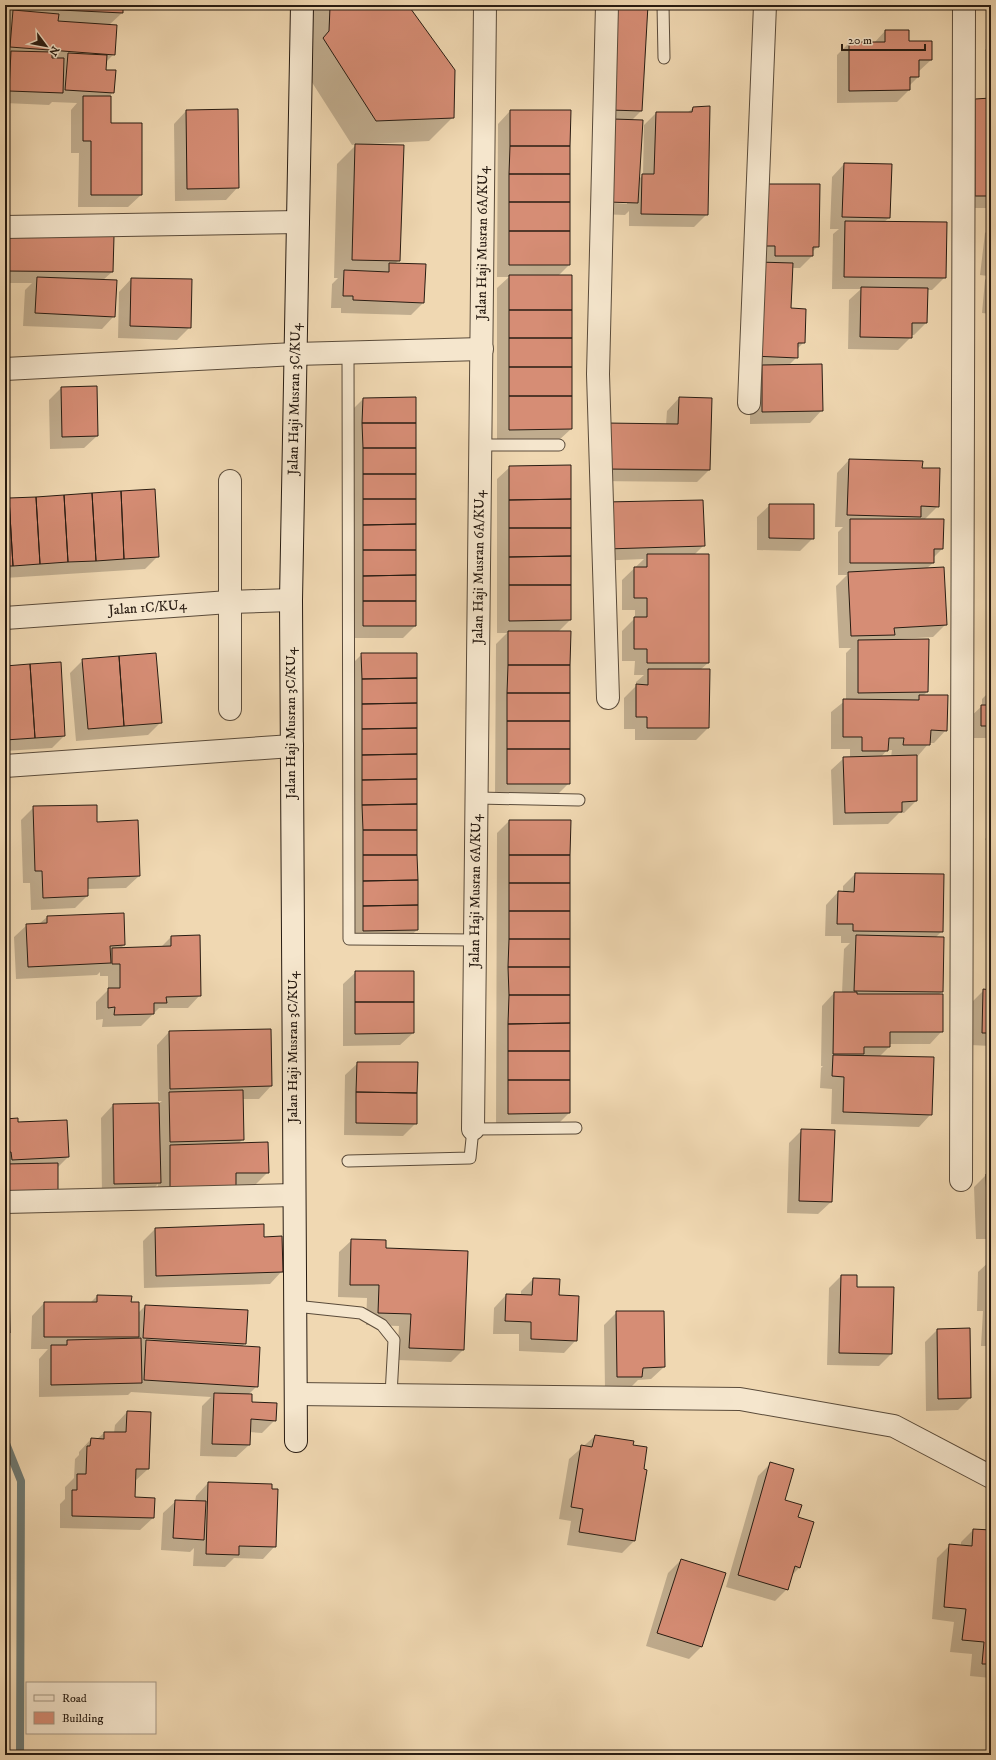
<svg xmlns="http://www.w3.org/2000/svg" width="996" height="1760" font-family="'IM FELL DW Pica',serif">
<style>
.shadow{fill:#0003;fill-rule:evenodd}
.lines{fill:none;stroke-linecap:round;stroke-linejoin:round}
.stream{stroke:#6e7a74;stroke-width:8}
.building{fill:#d68d75;stroke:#281c12}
.lane-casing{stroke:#5a4b3a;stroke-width:13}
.street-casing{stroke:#5a4b3a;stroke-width:24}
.secondary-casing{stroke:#281c12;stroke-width:24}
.lane{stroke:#f5e6cd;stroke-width:11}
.street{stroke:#f5e6cd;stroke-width:22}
.secondary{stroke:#f5e6cd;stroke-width:22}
.labels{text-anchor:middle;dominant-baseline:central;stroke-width:3.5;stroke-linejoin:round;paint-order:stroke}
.street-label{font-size:14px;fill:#281c12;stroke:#f5e6cd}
</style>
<rect width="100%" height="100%" fill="#f0d8b2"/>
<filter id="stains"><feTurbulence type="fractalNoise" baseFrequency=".005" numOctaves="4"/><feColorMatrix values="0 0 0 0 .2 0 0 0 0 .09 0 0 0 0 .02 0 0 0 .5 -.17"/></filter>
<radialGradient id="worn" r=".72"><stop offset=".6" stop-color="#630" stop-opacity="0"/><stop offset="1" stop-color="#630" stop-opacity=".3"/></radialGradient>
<!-- shadow -->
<path class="shadow" d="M 7,5 L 122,5 L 122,13 L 109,25 L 114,54 L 106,62 L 105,71 L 113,92 L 109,97 L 110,124 L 141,195 L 128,207 L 78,207 L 79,153 L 71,153 L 71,110 L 77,103 L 52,102 L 49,105 L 5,103 L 5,20 Z
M 291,5 L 408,5 L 453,117 L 429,141 L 370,144 L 399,260 L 395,264 L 423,303 L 411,315 L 341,313 L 341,308 L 331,308 L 332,284 L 338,278 L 334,278 L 337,164 L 357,144 L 352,145 L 299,62 L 291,30 Z
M 599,5 L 647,5 L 641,111 L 631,121 L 639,179 L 643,175 L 644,125 L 656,113 L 687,113 L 693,108 L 707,214 L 694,227 L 629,226 L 629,211 L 625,215 L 596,214 L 605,128 L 592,128 ZM 603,202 L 627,202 L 627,204 Z
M 885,31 L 908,42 L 931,60 L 918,72 L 918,77 L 909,86 L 909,90 L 897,102 L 837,103 L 837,55 L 849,43 L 874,43 Z
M 991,43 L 991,208 L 963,208 L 963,112 L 976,100 L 986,99 L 985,50 Z
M 186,111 L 238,187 L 226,200 L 175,201 L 174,124 Z
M 510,111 L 569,265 L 558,276 L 571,429 L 558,441 L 497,442 L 497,288 L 509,277 L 497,277 L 498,124 Z
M 844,164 L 889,218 L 884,222 L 945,277 L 932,290 L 927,290 L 926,323 L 914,335 L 911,335 L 911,337 L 898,350 L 848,349 L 849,300 L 861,289 L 832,289 L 833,234 L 839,229 L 830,229 L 832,177 Z
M 750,197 L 818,246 L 812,252 L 812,256 L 800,268 L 792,268 L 790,309 L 804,342 L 797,349 L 797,357 L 789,365 L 822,410 L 810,423 L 750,424 Z
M 991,218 L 991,314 L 982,313 L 985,280 L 988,276 L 980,275 L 985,233 L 989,229 Z
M 5,236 L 112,272 L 103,280 L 114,316 L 102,329 L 23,326 L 25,290 L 32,283 L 5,283 Z
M 131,279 L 190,327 L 177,340 L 118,338 L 119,292 Z
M 61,388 L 97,436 L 84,448 L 50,449 L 49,400 Z
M 679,398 L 709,470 L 697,482 L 593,481 L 666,425 L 667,411 Z
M 363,399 L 415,626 L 403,638 L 351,638 L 351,411 Z
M 849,460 L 921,469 L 938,506 L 924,520 L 942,549 L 933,558 L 933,563 L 926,569 L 946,624 L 933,637 L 899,639 L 900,640 L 927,692 L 923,696 L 946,730 L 934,743 L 929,743 L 917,757 L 916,801 L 904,813 L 899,813 L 888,824 L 833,825 L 831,770 L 844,758 L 850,758 L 850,749 L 831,749 L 831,712 L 846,700 L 846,653 L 851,648 L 839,648 L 836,586 L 847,575 L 838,575 L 838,532 L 843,527 L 835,527 L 837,473 ZM 887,750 L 892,750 L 891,757 L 881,757 Z
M 510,467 L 570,620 L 558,632 L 569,783 L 556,796 L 495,796 L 496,644 L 507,633 L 497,633 L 497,479 Z
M 5,500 L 158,556 L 145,569 L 5,578 Z
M 770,505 L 813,538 L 800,551 L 757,550 L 757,517 Z
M 593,516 L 704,545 L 694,555 L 708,663 L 700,670 L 708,728 L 696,740 L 635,740 L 635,729 L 624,729 L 624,698 L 636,686 L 636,682 L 644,675 L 634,675 L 635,661 L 622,661 L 622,631 L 635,618 L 635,610 L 622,610 L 622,580 L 644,559 L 594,561 Z
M 362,654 L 417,930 L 404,942 L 351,943 L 349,667 Z
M 83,660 L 161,722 L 148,735 L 76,741 L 70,673 Z
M 5,667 L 64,736 L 52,748 L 5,751 Z
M 991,690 L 991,738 L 969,738 L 969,718 L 982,706 L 982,699 Z
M 34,807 L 96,823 L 139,876 L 126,888 L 87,889 L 87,896 L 75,908 L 31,910 L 30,883 L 23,883 L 21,820 Z
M 509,821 L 569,1113 L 557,1125 L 496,1126 L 497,833 Z
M 991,833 L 991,847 L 985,839 Z
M 855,874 L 942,931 L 935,938 L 942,992 L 938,995 L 942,1031 L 930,1044 L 889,1044 L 889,1047 L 879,1057 L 931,1114 L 919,1127 L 831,1124 L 832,1089 L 820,1088 L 821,1068 L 823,1066 L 821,1066 L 822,1006 L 834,993 L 842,993 L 844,949 L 850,943 L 841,943 L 841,936 L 825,936 L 826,905 L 838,892 L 843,892 L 843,886 Z
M 47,917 L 124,945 L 120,949 L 160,948 L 171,937 L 200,995 L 188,1008 L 159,1008 L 141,1026 L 102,1027 L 103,1019 L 96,1020 L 96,1002 L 108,990 L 108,976 L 100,976 L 100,972 L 97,975 L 16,979 L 14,937 L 27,925 L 39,924 Z
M 356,972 L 413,1033 L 400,1045 L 343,1046 L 343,984 Z
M 984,990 L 991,991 L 991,1046 L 970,1045 L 971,1003 Z
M 270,1030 L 271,1086 L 259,1099 L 243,1099 L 243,1139 L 238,1144 L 268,1172 L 255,1185 L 235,1185 L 158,1203 L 158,1184 L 147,1195 L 102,1196 L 101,1118 L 113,1105 L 158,1104 L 162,1101 L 158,1101 L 157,1045 L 169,1032 Z
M 358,1063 L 416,1123 L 403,1136 L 344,1135 L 345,1075 Z
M 5,1120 L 17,1124 L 68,1157 L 57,1168 L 5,1205 Z
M 802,1130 L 831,1202 L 818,1214 L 787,1213 L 789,1143 Z
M 986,1175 L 991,1175 L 991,1239 L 976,1239 L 974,1187 Z
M 263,1225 L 264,1238 L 282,1271 L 270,1284 L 144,1288 L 143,1241 L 155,1229 Z
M 352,1240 L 385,1249 L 463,1350 L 451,1362 L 397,1360 L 399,1326 L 366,1325 L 367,1298 L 338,1297 L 339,1252 Z
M 991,1260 L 991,1346 L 981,1346 L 983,1311 L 977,1311 L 978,1272 Z
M 841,1276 L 892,1353 L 879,1366 L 827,1365 L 829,1288 Z
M 533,1279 L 558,1296 L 576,1340 L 564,1353 L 519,1351 L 519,1334 L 493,1334 L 494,1308 L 506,1295 L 521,1296 L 521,1291 Z
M 97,1296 L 130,1303 L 138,1313 L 145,1306 L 245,1343 L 242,1347 L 257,1386 L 248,1395 L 251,1403 L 275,1420 L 262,1433 L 249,1432 L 249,1445 L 236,1457 L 200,1456 L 202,1406 L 211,1397 L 131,1392 L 128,1395 L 39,1397 L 39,1359 L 48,1349 L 31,1349 L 32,1316 L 44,1303 L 90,1303 Z
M 617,1312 L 664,1367 L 651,1379 L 638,1380 L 629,1389 L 605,1389 L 604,1325 Z
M 937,1330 L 970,1398 L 958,1410 L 926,1411 L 925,1342 Z
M 127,1412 L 148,1469 L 135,1481 L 134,1498 L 153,1518 L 140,1530 L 60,1528 L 60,1504 L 65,1499 L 65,1487 L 74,1478 L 75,1459 L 79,1455 L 79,1452 L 91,1439 L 97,1439 L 104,1433 L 114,1433 L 115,1425 Z
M 595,1436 L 635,1540 L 622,1553 L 567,1545 L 571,1521 L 559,1519 L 569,1459 Z
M 771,1463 L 784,1500 L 797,1518 L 800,1567 L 791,1576 L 787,1589 L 775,1601 L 726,1587 L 758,1476 Z
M 208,1483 L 275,1546 L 263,1559 L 234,1558 L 225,1567 L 193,1566 L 194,1548 L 190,1552 L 161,1550 L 163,1513 L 176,1501 L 195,1502 L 196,1496 Z
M 973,1530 L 991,1531 L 991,1678 L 970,1676 L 972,1654 L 950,1652 L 954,1622 L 932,1619 L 937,1558 L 950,1545 L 961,1546 L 961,1542 Z
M 681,1560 L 724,1574 L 701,1647 L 689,1659 L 646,1646 L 668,1573 Z"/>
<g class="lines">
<!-- stream -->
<path class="stream" d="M 5,1441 L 21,1481 L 20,1755"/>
</g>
<!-- building -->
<path class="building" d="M 19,5 L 123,5 L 123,13 L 18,8 Z
M 315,5 L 408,5 L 455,70 L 454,118 L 376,121 L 323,38 L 329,31 L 330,7 L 315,7 Z
M 616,5 L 648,5 L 642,111 L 610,110 Z
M 13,10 L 59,14 L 58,21 L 117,25 L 115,55 L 10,47 Z
M 885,30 L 909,30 L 909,41 L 932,41 L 932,60 L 919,60 L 919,77 L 910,77 L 910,90 L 849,91 L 849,42 L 885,42 Z
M 11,51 L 52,52 L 52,58 L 64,58 L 63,93 L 9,91 Z
M 68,53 L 107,55 L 106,70 L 116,70 L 114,93 L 65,90 Z
M 83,96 L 111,96 L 111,123 L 142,123 L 142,195 L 91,195 L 91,141 L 83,141 Z
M 991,98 L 991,196 L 975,196 L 975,99 Z
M 710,106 L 708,215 L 641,214 L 642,174 L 654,174 L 656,112 L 692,112 L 693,107 Z
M 238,109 L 239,188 L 187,189 L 186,110 Z
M 510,110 L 571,110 L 570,146 L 510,146 Z
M 613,119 L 643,120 L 638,203 L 608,202 Z
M 355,144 L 404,145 L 400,261 L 352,260 Z
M 510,146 L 570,146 L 570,174 L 509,174 Z
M 844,163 L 892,164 L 890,218 L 842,217 Z
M 509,174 L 570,174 L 570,202 L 509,202 Z
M 762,184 L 820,184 L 819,247 L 813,247 L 813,256 L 775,256 L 775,246 L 761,246 Z
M 509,202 L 570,202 L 570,231 L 509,231 Z
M 845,221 L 947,222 L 946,278 L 844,277 Z
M 509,231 L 570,231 L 570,265 L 509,265 Z
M 5,235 L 114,236 L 113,272 L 5,271 Z
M 757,262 L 793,263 L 791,308 L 806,309 L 805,343 L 798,343 L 798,358 L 752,356 Z
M 389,263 L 426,264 L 424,303 L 353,300 L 353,296 L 343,296 L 344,270 L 389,272 Z
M 509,275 L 572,275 L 572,310 L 509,310 Z
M 37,277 L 117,280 L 115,317 L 35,313 Z
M 131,278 L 192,279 L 191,328 L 130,326 Z
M 861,287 L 928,288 L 927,323 L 912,323 L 912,338 L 860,337 Z
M 509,310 L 572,310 L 572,338 L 509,338 Z
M 509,338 L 572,338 L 572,367 L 509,367 Z
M 822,364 L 823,411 L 762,412 L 762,365 Z
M 509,367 L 572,367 L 572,396 L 509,396 Z
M 97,386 L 98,436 L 62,437 L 61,387 Z
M 509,396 L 572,396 L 572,429 L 509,430 Z
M 416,397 L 416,423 L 362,423 L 363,398 Z
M 679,397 L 712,398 L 710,470 L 605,469 L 606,423 L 678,424 Z
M 362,423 L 416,423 L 416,448 L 363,448 Z
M 363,448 L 416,448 L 416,474 L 363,474 Z
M 849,459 L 923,461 L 922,468 L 940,468 L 939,507 L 921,506 L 921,517 L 847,515 Z
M 571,465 L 571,499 L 509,500 L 509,466 Z
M 363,474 L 416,474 L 416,499 L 363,499 Z
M 155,489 L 159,557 L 124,559 L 121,491 Z
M 121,491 L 124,559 L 96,561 L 92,493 Z
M 92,493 L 96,561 L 68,562 L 64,495 Z
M 64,495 L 68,562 L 40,564 L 36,497 Z
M 36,497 L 40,564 L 13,566 L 9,498 Z
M 9,498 L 13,566 L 5,566 L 5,499 Z
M 363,499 L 416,499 L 416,524 L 363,525 Z
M 571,499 L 571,528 L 509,528 L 509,500 Z
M 703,500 L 705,546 L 606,549 L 605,502 Z
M 769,504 L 814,504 L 814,539 L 769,538 Z
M 850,519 L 944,519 L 943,549 L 934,549 L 934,563 L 850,563 Z
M 416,524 L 416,550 L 363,550 L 363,525 Z
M 509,528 L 571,528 L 571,556 L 509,557 Z
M 363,550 L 416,550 L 416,575 L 363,576 Z
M 647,554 L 709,554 L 709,663 L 647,663 L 647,649 L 634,649 L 634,617 L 647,617 L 647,598 L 634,598 L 634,567 L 647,567 Z
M 571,556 L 571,585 L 509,585 L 509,557 Z
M 944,567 L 947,625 L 894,628 L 895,635 L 851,636 L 848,572 Z
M 416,575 L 416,601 L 363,601 L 363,576 Z
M 509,585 L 571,585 L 571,620 L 509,621 Z
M 363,601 L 416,601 L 416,626 L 363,626 Z
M 508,631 L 571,631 L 570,665 L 508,665 Z
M 929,639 L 928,692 L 858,693 L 858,640 Z
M 156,653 L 162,723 L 124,726 L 119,656 Z
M 361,653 L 417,653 L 417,678 L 362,679 Z
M 119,656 L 124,726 L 88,729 L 82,659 Z
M 61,662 L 65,736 L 35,738 L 30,664 Z
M 30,664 L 35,738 L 5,740 L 5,666 Z
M 508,665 L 570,665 L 570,693 L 507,693 Z
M 648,669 L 710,669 L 709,728 L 647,728 L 647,717 L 636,717 L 636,684 L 648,685 Z
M 417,678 L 417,703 L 362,704 L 362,679 Z
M 507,693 L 570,693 L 570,721 L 507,721 Z
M 919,695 L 948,695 L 947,731 L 931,730 L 930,745 L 903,745 L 904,738 L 889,738 L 888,751 L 862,751 L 862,737 L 843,737 L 843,699 L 919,700 Z
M 417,703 L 417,728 L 362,729 L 362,704 Z
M 981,705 L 991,705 L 991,726 L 981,726 Z
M 507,721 L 570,721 L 570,749 L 507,749 Z
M 417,728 L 417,754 L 362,755 L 362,729 Z
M 507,749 L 570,749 L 570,784 L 507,784 Z
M 417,754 L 417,779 L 362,780 L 362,755 Z
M 917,755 L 917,801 L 902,802 L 902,812 L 845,813 L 843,757 Z
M 417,779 L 417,804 L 362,805 L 362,780 Z
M 417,804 L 417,830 L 363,830 L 362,805 Z
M 97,805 L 97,822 L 138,820 L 140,876 L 88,878 L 88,896 L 43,898 L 42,871 L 35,871 L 33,806 Z
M 509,820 L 571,820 L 570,855 L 509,855 Z
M 363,830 L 417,830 L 417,855 L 363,855 Z
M 363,855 L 417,855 L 418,880 L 363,881 Z
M 509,855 L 570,855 L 570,883 L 509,883 Z
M 855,873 L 944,874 L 943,932 L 853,931 L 853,924 L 837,924 L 838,891 L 854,892 Z
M 418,880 L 418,905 L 363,906 L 363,881 Z
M 509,883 L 570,883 L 570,911 L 509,911 Z
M 418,905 L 418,930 L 363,931 L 363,906 Z
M 509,911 L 570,911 L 570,939 L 509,939 Z
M 124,913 L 125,945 L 110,946 L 111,963 L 28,967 L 26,924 L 47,923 L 47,916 Z
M 200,935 L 201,996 L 166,997 L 167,1003 L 154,1003 L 154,1014 L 114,1015 L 115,1007 L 108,1008 L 108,988 L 120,988 L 120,964 L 112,964 L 112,948 L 171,946 L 171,936 Z
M 856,935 L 944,937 L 943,992 L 854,991 Z
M 509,939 L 570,939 L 570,967 L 508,967 Z
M 508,967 L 570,967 L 570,995 L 509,995 Z
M 355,971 L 414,971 L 414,1002 L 355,1002 Z
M 983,989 L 991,990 L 991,1033 L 982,1033 Z
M 834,992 L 857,992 L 857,994 L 943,994 L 943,1032 L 890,1032 L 890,1047 L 864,1047 L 864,1054 L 833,1054 Z
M 509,995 L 570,995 L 570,1023 L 508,1024 Z
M 355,1002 L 414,1002 L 414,1033 L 355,1034 Z
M 570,1023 L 570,1051 L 508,1051 L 508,1024 Z
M 271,1029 L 272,1086 L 170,1089 L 169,1031 Z
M 508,1051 L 570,1051 L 570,1080 L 508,1080 Z
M 833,1055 L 934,1057 L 932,1115 L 843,1112 L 844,1077 L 832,1076 Z
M 357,1062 L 418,1062 L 417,1093 L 356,1092 Z
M 508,1080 L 570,1080 L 570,1113 L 508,1114 Z
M 243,1090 L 244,1140 L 170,1142 L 169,1092 Z
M 356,1092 L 417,1093 L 417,1124 L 356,1123 Z
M 159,1103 L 161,1183 L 114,1184 L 113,1104 Z
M 18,1118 L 18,1122 L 67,1120 L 69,1157 L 12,1160 L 11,1152 L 5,1152 L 5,1119 Z
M 801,1129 L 835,1130 L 832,1202 L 799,1201 Z
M 268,1142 L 269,1173 L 236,1173 L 236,1190 L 170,1191 L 170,1145 Z
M 58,1163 L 58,1192 L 5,1194 L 5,1164 Z
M 986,1174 L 991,1174 L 991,1227 L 988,1227 Z
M 264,1224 L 264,1237 L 282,1236 L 283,1272 L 156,1276 L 155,1228 Z
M 351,1239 L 386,1240 L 386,1248 L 468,1251 L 464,1350 L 409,1348 L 411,1314 L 378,1313 L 379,1285 L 350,1285 Z
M 990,1259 L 991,1259 L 991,1299 L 989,1299 Z
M 841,1275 L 857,1275 L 857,1287 L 894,1287 L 892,1354 L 839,1353 Z
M 533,1278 L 560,1279 L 559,1295 L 579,1296 L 577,1341 L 531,1339 L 531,1322 L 505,1321 L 506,1294 L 532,1295 Z
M 5,1284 L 9,1284 L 10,1333 L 5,1332 L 5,1359 Z
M 97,1295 L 132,1296 L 131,1302 L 139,1302 L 139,1337 L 44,1337 L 44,1302 L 97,1302 Z
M 145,1305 L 248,1310 L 246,1344 L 143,1338 Z
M 616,1311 L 664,1311 L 665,1367 L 643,1368 L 642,1377 L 617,1377 Z
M 970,1328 L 971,1398 L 938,1399 L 937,1329 Z
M 141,1338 L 142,1383 L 51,1385 L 51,1345 L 67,1345 L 67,1340 Z
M 146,1340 L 260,1347 L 258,1387 L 144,1380 Z
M 214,1393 L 252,1394 L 252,1402 L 277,1403 L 276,1421 L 251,1419 L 250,1445 L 212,1444 Z
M 127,1411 L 151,1412 L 149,1469 L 136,1469 L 135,1497 L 155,1498 L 154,1518 L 72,1516 L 72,1490 L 77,1490 L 77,1474 L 86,1474 L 87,1446 L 90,1446 L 91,1438 L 104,1439 L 104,1432 L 126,1432 Z
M 595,1435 L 634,1441 L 633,1445 L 647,1447 L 644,1469 L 647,1470 L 635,1541 L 579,1532 L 583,1509 L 571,1507 L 581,1445 L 592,1447 Z
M 770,1462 L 794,1469 L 785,1500 L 802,1505 L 798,1517 L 814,1522 L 800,1568 L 795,1566 L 788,1590 L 738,1575 Z
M 208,1482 L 272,1484 L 272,1489 L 278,1489 L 276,1547 L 239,1546 L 239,1555 L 206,1554 Z
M 175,1500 L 206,1501 L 204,1540 L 173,1538 Z
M 973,1529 L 991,1530 L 991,1664 L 982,1664 L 984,1642 L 962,1640 L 966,1609 L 944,1607 L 949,1544 L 972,1546 Z
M 681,1559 L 726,1573 L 702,1647 L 657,1633 Z"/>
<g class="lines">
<!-- lane casing -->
<g class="lane-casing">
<path id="lane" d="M 663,5 L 664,58
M 348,353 L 349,939 L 476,940
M 481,445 L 559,445
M 478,798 L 579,800
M 348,1161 L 470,1158 L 473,1129 L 576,1128
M 295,1306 L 361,1313 L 382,1325 L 394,1340 L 391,1395"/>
</g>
<!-- street casing -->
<g class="street-casing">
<g id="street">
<path d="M 607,5 L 598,374 L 608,698"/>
<path d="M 5,227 L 298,222"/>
<path d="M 5,369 L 295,354 L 482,349"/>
<path d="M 749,403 L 765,5"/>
<path id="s1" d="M 5,618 L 229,602 L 291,600"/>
<path d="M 230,709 L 230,481"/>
<path d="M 5,766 L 292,746"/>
<path id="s2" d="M 473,1129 L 485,5"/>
<path d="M 961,1180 L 964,5"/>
<path d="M 5,1202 L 294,1195"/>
<path d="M 296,1394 L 740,1399 L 894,1426 L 991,1477"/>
</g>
</g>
<!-- secondary casing -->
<g class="secondary-casing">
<g id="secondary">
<path id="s3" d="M 296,1441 L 291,600 L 302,5"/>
</g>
</g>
<!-- lane -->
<use href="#lane" class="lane"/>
<!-- street -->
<use href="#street" class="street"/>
<!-- secondary -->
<use href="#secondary" class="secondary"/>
</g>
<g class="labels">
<!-- street labels -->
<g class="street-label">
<text stroke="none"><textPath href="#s2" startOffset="886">Jalan Haji Musran 6A/KU4</textPath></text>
<text stroke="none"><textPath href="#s3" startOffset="1042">Jalan Haji Musran 3C/KU4</textPath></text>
<text stroke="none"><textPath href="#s2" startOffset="562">Jalan Haji Musran 6A/KU4</textPath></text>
<text stroke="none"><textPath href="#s1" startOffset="143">Jalan 1C/KU4</textPath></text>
<text transform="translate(291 723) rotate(-90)">Jalan Haji Musran 3C/KU4</text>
<text stroke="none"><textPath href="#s2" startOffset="238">Jalan Haji Musran 6A/KU4</textPath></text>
<text transform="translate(293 1047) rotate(-90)">Jalan Haji Musran 3C/KU4</text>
</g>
</g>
<!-- margin -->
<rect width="996" height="1760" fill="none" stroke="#f0d8b2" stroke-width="20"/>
<rect x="6" y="6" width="984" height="1748" fill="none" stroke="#281c12" stroke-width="2"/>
<rect x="10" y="10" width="976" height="1740" fill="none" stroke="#281c12"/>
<!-- legend -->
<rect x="26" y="1682" width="130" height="52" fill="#f5e6cd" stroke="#a39582"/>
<rect x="34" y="1695" width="20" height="6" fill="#f5e6cd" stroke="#a39582"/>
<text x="62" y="1702" font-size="12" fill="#281c12">Road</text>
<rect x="34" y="1712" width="20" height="12" fill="#d68d75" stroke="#a39582"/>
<text x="62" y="1722" font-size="12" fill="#281c12">Building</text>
<!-- north arrow -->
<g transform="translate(46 46) rotate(122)" stroke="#f5e6cd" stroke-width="3" paint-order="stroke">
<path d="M0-3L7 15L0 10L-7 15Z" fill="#281c12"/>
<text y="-6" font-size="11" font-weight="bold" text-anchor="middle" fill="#281c12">N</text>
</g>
<!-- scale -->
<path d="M842 44v6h83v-6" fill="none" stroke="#281c12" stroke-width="2"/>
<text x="848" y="44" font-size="12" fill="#281c12" stroke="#f5e6cd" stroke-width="3" paint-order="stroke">20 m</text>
<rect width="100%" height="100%" filter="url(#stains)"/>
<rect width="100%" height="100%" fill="url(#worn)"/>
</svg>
